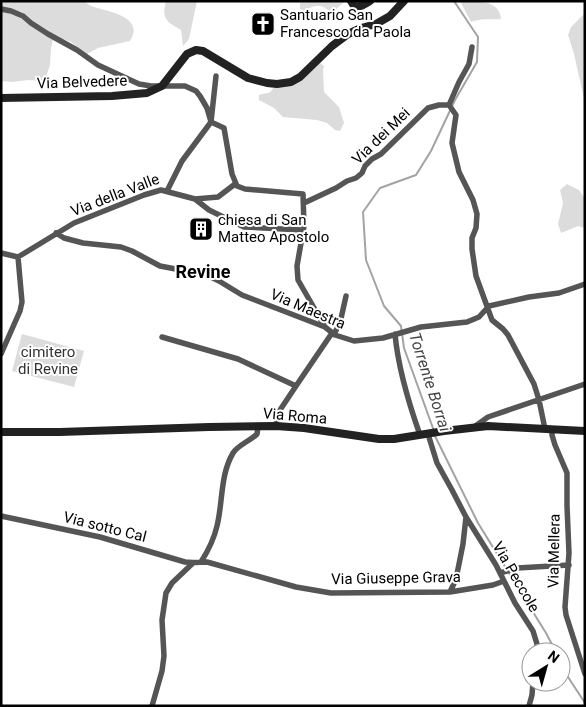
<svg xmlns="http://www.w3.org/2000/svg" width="586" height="707" font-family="Roboto,sans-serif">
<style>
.green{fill:#dcdcdc}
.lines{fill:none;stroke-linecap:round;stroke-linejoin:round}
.stream{stroke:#a3a3a3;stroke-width:2}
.street{stroke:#555;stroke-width:5.5}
.secondary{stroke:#222;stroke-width:8}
.labels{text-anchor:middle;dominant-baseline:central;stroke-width:4;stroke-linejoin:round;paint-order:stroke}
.poi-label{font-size:15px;fill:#000;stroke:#fff;text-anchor:start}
.street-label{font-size:15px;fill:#000;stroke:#fff}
.park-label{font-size:15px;fill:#333;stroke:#fff}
.water-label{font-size:16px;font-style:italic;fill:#444;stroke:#fff}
.quarter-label{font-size:18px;font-weight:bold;fill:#000;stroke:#fff}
</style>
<rect width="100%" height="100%" fill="#fff"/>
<!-- green -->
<path class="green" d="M 1,1 L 84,1 C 87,3 90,6 94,7 C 110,12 145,17 130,41 L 98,48 L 87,54 L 71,42 L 55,36 L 40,27 L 22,12 L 1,7 Z
M 166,1 L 197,1 L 189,39 L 183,46 L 181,30 C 167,22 161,19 166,1 Z
M 300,1 L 345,1 L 331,14 C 324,3 314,5 304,11 L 300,9 Z
M 460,1 C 477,1 500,0 501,19 C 489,20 482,18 471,22 Z
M 1,11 L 20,16 L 53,39 L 51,48 L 50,65 L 46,77 L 41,81 L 28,80 L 13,82 L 1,81 Z
M 585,13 L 585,103 L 574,54 L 568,35 L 571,27 Z
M 320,63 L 324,66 L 323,70 L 324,92 L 339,107 L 344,123 L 340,131 L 335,130 L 327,123 L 317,120 L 283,117 L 274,108 L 259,100 L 259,95 C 266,92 270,96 274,86 L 302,80 Z
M 567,184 L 579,190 L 585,199 L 585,228 L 578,226 L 561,233 L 558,224 L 563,203 L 560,190 Z
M 22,334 L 84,351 L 74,387 L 12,371 Z"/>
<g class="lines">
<!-- stream -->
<path class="stream" d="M 434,431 L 404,348 L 401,326 L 384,306 L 366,260 L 363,212 L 380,188 L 416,175 L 431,151 L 455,100 L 477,62 L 478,37 L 454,1
M 435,436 L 478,523 L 546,633 L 556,652
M 561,663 L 568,677 L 585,703"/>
<!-- street -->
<path class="street" d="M 1,9 L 11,11 L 23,16 L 31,23 L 48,34 L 77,50 L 98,65 L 139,84 L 151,86 L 185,86 L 196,91 L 200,96 L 207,108 L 211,122
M 449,105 L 459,82 L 469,64 L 472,47
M 211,122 L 224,128 L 232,174 L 237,186 L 245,189 L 303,194 L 304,226 L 297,266 L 298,280 L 325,327
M 167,191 L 182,161 L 211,122 L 216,76
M 195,199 L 218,197 L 235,184
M 304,203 L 336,188 L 347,181 L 356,178 L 362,173 L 365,166 L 372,159 L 381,154 L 428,108 L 439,105 L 449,105 L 456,115 L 452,143 L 459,172 L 473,200 L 477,214 L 476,228 L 472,238 L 472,249 L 476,276 L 492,320 L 503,329 L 508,335 L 534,384 L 539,400 L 545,429
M 56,233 L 64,238 L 83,243 L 121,247 L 132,251 L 160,266 L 207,275 L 219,281 L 242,295 L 325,327 L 335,335 L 354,341 L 383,338 L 421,327 L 467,322 L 479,317 L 489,306 L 529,297 L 559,293 L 585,284
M 1,253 L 18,257 L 74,223 L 144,195 L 161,190 L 195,199 L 209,210 L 244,227 L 302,230
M 334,334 L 340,323 L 346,296
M 395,334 C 398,367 409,404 420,435
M 162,337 L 238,359 L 296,386
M 1,354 L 20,311 L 22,302 L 18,257
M 276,426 L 278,413 L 296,386 L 332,333
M 474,427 L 488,417 L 585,384
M 552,429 L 552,435 L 555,445 L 567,473 L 567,506 L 569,553 L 565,607 L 566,615 L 585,674
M 428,434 L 437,463 L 452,490 L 466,517 L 496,565 L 515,603 L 533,631 L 537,644 L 536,652
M 1,516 L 100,537 L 185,562 C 193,563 200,562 207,562 L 296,587 L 331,593 L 450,592 L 493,585 L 504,581
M 201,562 C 208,551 214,539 217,526 C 223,502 220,475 233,453 C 238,445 250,441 257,434 L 258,427
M 500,573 L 517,568 L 569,565
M 450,592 L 456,579 L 463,544 L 466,517
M 152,706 L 162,671 L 164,656 L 162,620 L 166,593 L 172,583 L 193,563
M 529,706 L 532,695 L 533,682"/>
<!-- secondary -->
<path class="secondary" d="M 351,1 L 354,6 C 361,7 364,5 370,1
M 1,98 L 112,96 L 147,93 L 162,86 L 187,54 L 196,50 L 203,51 L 248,78 L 267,83 L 277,84 L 291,82 L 300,77 L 332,46 L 348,34 L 361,28 L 376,24 L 390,16 L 404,1
M 1,432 L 60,432 L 209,427 L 276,426 L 304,428 L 379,439 L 394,439 L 444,431 L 488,426 L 585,431"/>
</g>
<!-- icons -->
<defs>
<g id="church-square" transform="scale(1.25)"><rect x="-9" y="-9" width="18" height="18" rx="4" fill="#000" stroke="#fff"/><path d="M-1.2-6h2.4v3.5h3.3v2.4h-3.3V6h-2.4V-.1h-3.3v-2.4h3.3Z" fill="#fff"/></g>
<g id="building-square" transform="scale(1.25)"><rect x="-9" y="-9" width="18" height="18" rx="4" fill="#000" stroke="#fff"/><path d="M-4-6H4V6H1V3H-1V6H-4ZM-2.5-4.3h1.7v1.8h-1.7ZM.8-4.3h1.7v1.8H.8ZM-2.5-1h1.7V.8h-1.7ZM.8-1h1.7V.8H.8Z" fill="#fff"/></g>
</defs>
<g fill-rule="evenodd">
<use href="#church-square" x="263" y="24"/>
<use href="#building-square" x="201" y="229"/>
</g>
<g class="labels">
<!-- poi labels -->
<g class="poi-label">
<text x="280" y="15">Santuario San<tspan x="280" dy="17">Francesco da Paola</tspan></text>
<text x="218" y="220">chiesa di San<tspan x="218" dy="17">Matteo Apostolo</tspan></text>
</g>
<!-- street labels -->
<g class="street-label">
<text transform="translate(82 82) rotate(-2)">Via Belvedere</text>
<text transform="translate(381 136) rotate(-44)">Via dei Mei</text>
<text transform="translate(115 195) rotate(-21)">Via della Valle</text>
<text transform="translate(308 309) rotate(23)">Via Maestra</text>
<text transform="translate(295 416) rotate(5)">Via Roma</text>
<text transform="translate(105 527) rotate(14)">Via sotto Cal</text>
<text transform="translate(554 551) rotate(-89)">Via Mellera</text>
<text transform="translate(516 577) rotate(60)">Via Peccole</text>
<text transform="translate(396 578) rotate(-1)">Via Giuseppe Grava</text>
</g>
<!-- park labels -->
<g class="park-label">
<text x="48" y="352">cimitero<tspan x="48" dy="17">di Revine</tspan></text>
</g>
<!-- water labels -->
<g class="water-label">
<text transform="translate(430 382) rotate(72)">Torrente Borrai</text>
</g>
<!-- quarter labels -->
<g class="quarter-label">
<text x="203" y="271">Revine</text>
</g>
</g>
<!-- border -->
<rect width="586" height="707" fill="none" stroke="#000000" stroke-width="5"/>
<!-- north arrow -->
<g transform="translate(546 667) rotate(37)"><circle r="24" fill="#ffffff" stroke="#999999"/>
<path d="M0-4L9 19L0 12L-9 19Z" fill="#000000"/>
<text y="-8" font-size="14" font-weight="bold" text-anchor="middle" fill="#000000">N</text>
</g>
</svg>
